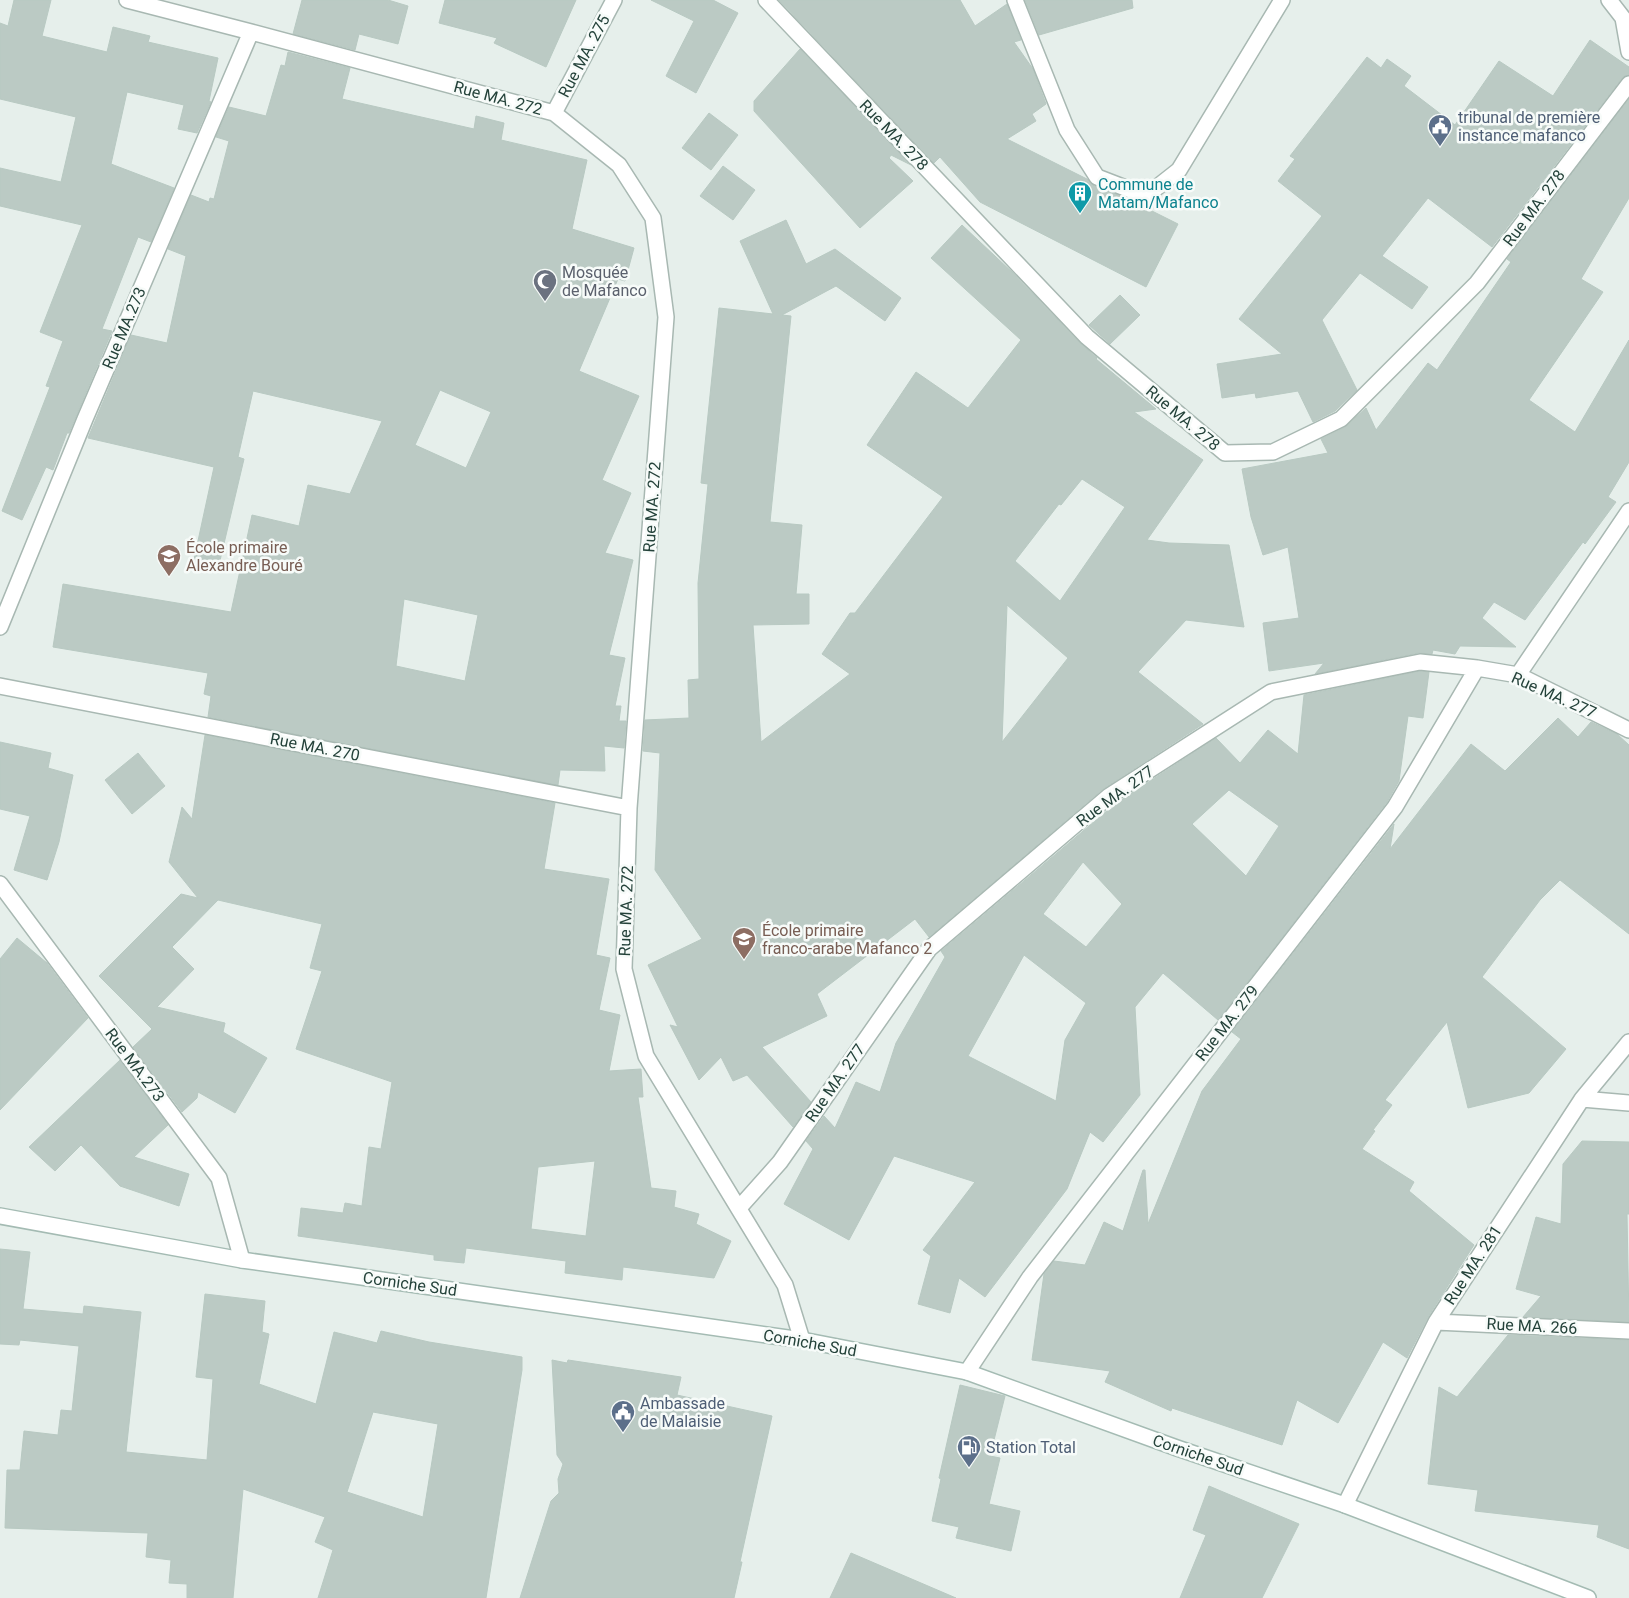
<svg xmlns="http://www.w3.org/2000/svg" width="1629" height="1598" font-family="Roboto,sans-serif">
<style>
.building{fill:#bbcac4;stroke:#b8c9c2;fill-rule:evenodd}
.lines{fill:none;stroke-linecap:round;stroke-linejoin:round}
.street-casing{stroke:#a8b8b2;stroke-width:18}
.secondary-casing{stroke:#a4bbb3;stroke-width:18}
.street{stroke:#fff;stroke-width:15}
.secondary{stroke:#fff;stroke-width:15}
.labels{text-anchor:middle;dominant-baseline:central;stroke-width:5;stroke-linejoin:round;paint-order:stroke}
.street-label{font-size:16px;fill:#24423a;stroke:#f7fbf9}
.service-label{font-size:16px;fill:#4e5e75;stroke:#f7fbf9;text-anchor:start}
.culture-label{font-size:16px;fill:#0d838f;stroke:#f7fbf9;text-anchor:start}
.worship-label{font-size:16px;fill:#5b616d;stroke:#f7fbf9;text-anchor:start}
.education-label{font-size:16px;fill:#785e54;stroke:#f7fbf9;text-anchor:start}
</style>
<rect width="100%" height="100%" fill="#e6efeb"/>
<!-- building -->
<path class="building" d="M 14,0 L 51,0 L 42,36 L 107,52 L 113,27 L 150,36 L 148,42 L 218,58 L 209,101 L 211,102 L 197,133 L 178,129 L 184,105 L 127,92 L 111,164 L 174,188 L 151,242 L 138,237 L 102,329 L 112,331 L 69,433 L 67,433 L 53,470 L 46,467 L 22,520 L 2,511 L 50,387 L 46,386 L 63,341 L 40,332 L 82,225 L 0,206 L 0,168 L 61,182 L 76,117 L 0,99 L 0,23 L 8,26 Z
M 302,0 L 388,0 L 408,6 L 398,44 L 359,34 L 355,50 L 293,34 Z
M 445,0 L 576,0 L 546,67 L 494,43 L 497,38 L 439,23 Z
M 651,0 L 713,0 L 738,13 L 696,93 L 666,76 L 694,21 Z
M 779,0 L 960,0 L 975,26 L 1007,4 L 1021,40 L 1014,42 L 1033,69 L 1046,104 L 1032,114 L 1036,121 L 1007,139 L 1087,179 L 1094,186 L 1126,198 L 1178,224 L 1146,287 L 980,202 L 940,157 L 934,163 Z
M 1025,0 L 1132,0 L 1133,8 L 1039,35 Z
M 1590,40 L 1629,67 L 1629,75 L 1622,78 L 1492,247 L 1428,198 L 1382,256 L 1428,287 L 1412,309 L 1360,273 L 1322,320 L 1357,390 L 1335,411 L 1313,422 L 1298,391 L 1256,398 L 1255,393 L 1222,398 L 1217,364 L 1282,354 L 1239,319 L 1322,216 L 1278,181 L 1295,159 L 1290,156 L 1367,57 L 1381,68 L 1387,59 L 1411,76 L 1404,86 L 1455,125 L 1499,61 L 1553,96 Z
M 800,49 L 911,165 L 891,155 L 889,158 L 913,181 L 860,228 L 754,111 L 754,101 Z
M 288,52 L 350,68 L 342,99 L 474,129 L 476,116 L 504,123 L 501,140 L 587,160 L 572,229 L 634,248 L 625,281 L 618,279 L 579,371 L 639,396 L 602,480 L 631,493 L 605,553 L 633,560 L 609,655 L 625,658 L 615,706 L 621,706 L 619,721 L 626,721 L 624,748 L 604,746 L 605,771 L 560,770 L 558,785 L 208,717 L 211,696 L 204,694 L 208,673 L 53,647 L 63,584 L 231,612 L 252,515 L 299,526 L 308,485 L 350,494 L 382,421 L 253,391 L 238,457 L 244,459 L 218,569 L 193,564 L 214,467 L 88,438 L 131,335 L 167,343 L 186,256 L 168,249 L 191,195 L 209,202 L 210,198 L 214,199 L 229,141 L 216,137 L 229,107 L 266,116 L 281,65 L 285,66 ZM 440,390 L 491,412 L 466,468 L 415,445 ZM 404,599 L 478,615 L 465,681 L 396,666 Z
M 1629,99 L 1629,198 L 1581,279 L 1603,292 L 1529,400 L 1575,432 L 1629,340 L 1629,462 L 1608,497 L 1616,502 L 1585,544 L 1583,542 L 1525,620 L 1494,602 L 1482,618 L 1516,647 L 1460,646 L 1455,654 L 1433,650 L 1432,654 L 1418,653 L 1315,674 L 1324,663 L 1269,671 L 1263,623 L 1299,618 L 1288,547 L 1263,555 L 1251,517 L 1242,469 L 1328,453 L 1321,439 L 1345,427 L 1366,408 L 1376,430 L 1428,363 L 1437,370 L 1511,262 L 1507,259 Z
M 709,113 L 738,135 L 711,170 L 682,148 Z
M 723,166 L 755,190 L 733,220 L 700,196 Z
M 786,220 L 806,264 L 835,249 L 901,298 L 885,321 L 836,286 L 782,315 L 791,316 L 770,522 L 802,525 L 796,594 L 809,594 L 809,624 L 753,625 L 761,742 L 850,674 L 822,654 L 850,613 L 855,613 L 943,497 L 867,445 L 916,372 L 968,408 L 1021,340 L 931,258 L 962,225 L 1012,272 L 1080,343 L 1097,358 L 1096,359 L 1156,409 L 1134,412 L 1203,460 L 1147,540 L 1169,543 L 1229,545 L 1244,627 L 1186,620 L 1138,672 L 1203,724 L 1103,789 L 929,937 L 915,919 L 817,994 L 827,1016 L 762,1047 L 811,1102 L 793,1127 L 747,1075 L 733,1081 L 721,1057 L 699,1080 L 670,1025 L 678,1027 L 648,965 L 702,939 L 655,870 L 660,753 L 643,751 L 645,720 L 689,718 L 688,680 L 699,679 L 698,583 L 708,484 L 701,483 L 719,308 L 773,314 L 740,241 ZM 1082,479 L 1125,507 L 1060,601 L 1015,561 L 1059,504 L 1061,505 ZM 1007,605 L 1068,658 L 1002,742 Z
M 1120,295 L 1140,315 L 1110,344 L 1089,325 Z
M 1420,671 L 1429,672 L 1423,718 L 1408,716 L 1399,781 L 1387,802 L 1218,1020 L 1163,973 L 1135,1007 L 1140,1095 L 1103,1142 L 1090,1132 L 1067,1189 L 985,1297 L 959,1278 L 950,1313 L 918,1304 L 931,1256 L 923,1250 L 975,1182 L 894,1156 L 849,1240 L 784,1204 L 813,1149 L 806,1141 L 824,1116 L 835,1128 L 856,1082 L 880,1092 L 896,1043 L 945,957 L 941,951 L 1115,804 L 1216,738 L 1240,763 L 1268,730 L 1298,754 L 1304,695 ZM 1229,790 L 1279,826 L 1246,876 L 1192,824 ZM 1083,862 L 1122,904 L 1086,947 L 1043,914 ZM 1024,955 L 1086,1003 L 1065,1040 L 1056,1101 L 968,1056 Z
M 1558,718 L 1578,737 L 1591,722 L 1617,734 L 1629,745 L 1629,934 L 1560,880 L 1540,900 L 1482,977 L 1566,1049 L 1529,1093 L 1468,1108 L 1447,1022 L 1385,1100 L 1392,1105 L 1373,1130 L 1375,1131 L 1362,1149 L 1414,1182 L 1409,1191 L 1474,1245 L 1428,1317 L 1407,1358 L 1383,1342 L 1338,1423 L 1297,1400 L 1282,1445 L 1172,1408 L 1171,1411 L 1105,1382 L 1110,1371 L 1032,1360 L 1044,1274 L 1054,1261 L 1085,1265 L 1104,1222 L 1123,1231 L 1143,1170 L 1145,1170 L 1148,1224 L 1202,1091 L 1241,1039 L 1232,1032 L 1394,824 L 1390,849 L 1471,744 L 1505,771 Z
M 205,735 L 555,803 L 544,869 L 609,879 L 596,955 L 610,958 L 599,1010 L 620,1015 L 609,1071 L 641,1069 L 643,1097 L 638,1097 L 651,1188 L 676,1191 L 674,1207 L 699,1214 L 696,1224 L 731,1241 L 714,1278 L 623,1267 L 622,1280 L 565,1273 L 566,1261 L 466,1248 L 464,1263 L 434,1260 L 434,1255 L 298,1236 L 301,1208 L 343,1213 L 345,1203 L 362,1206 L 369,1147 L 381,1149 L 392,1082 L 296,1049 L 322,971 L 310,968 L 322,924 L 218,900 L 172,947 L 194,969 L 157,1007 L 225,1023 L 223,1032 L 267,1058 L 235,1113 L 198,1092 L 197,1098 L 182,1112 L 133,1047 L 152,1029 L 99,976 L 181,894 L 198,898 L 169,862 L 182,807 L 192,819 ZM 595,1161 L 586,1236 L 531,1229 L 538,1167 Z
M 0,742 L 51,753 L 48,768 L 73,775 L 59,842 L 47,880 L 14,870 L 30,816 L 0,809 Z
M 138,753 L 165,786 L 132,814 L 105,780 Z
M 17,938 L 47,963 L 88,1018 L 0,1110 L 0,959 Z
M 120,1060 L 168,1125 L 134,1157 L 189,1174 L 179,1206 L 120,1186 L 81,1145 L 55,1171 L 29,1147 Z
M 1582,1141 L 1629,1142 L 1629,1214 L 1627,1214 L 1629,1322 L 1523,1317 L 1541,1296 L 1516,1289 L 1536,1217 L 1561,1224 L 1563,1164 Z
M 0,1249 L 30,1252 L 23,1309 L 83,1314 L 84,1306 L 141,1312 L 126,1452 L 207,1460 L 213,1379 L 196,1377 L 205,1294 L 265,1301 L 262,1332 L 269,1334 L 259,1384 L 316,1404 L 334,1332 L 377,1343 L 381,1331 L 429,1342 L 522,1357 L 522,1370 L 486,1598 L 318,1598 L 333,1550 L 315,1542 L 325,1517 L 243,1489 L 233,1598 L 187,1598 L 187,1584 L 169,1583 L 171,1560 L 146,1557 L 148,1533 L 5,1528 L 7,1470 L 20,1470 L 24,1431 L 58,1435 L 61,1410 L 72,1411 L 79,1346 L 20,1340 L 19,1345 L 0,1344 ZM 373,1412 L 438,1424 L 423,1517 L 347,1492 Z
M 1508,1335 L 1629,1340 L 1629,1549 L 1597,1537 L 1599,1525 L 1475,1511 L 1478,1490 L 1428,1484 L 1439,1387 L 1457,1397 Z
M 552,1360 L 567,1363 L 568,1360 L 681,1377 L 677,1395 L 772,1416 L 740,1562 L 742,1562 L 734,1598 L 520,1598 L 551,1501 L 559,1493 L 558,1479 L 563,1464 L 557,1455 Z
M 960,1385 L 1005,1396 L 990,1456 L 1000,1458 L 989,1504 L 1020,1511 L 1011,1551 L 956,1538 L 959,1527 L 932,1521 L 941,1479 L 939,1478 Z
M 1209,1486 L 1299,1524 L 1262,1598 L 1180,1598 L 1206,1535 L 1193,1530 Z
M 851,1553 L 956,1598 L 830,1598 Z"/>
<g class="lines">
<!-- street casing -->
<g class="street-casing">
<path id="street" d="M 127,0 L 251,32 L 554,113 L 619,165 L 653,218 L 666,317 L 629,808 L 624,969 L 646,1056 L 785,1285 L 802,1340
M 766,0 L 1087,337 L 1225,453 L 1273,452 L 1341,419 L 1477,283 L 1629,84
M 1015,0 L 1067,130 L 1097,177 L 1146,196 L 1179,170 L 1282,0
M 1609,0 L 1623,18 L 1629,52
M 554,113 L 614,0
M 0,627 L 85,419 L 251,32
M 1518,675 L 1629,511
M 0,686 L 629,808
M 0,884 L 219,1178 L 242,1260
M 1582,1099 L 1629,1103
M 739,1208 L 780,1162 L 929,949 L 1109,796 L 1271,692 L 1420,662 L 1477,668 L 1518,675 L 1629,730
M 1436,1322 L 1629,1331
M 967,1372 L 1030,1277 L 1395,807 L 1477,668
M 1345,1505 L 1436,1322 L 1582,1099 L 1629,1042"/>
</g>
<!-- secondary casing -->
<g class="secondary-casing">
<path id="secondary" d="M 0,1216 L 242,1260 L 802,1340 L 967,1372 L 1177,1448 L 1345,1505 L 1588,1598"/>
</g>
<!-- street -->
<use href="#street" class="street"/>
<!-- secondary -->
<use href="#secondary" class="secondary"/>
</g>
<!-- icons -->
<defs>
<g id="civic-pin" transform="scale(1.25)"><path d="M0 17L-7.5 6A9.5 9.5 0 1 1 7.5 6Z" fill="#5c6f8a" stroke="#f7fbf9"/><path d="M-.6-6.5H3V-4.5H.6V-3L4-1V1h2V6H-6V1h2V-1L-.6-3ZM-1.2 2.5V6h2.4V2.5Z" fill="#fff"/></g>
<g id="building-pin" transform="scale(1.25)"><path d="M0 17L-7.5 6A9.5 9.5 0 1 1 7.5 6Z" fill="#0f9aa8" stroke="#f7fbf9"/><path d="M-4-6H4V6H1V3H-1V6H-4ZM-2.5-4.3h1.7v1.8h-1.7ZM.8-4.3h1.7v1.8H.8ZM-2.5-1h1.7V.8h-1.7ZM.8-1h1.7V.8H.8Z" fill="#fff"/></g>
<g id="mosque-pin" transform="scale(1.25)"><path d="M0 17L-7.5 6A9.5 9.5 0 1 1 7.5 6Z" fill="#6b7280" stroke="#f7fbf9"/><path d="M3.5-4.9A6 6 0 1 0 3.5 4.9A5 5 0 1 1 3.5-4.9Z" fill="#fff"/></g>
<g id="school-pin" transform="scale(1.25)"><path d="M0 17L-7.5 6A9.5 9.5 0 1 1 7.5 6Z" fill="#8d6e63" stroke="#f7fbf9"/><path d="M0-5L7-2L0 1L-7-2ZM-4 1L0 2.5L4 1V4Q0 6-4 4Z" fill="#fff"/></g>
<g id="fuel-pin" transform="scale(1.25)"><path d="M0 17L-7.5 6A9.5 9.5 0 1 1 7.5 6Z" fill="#5c6f8a" stroke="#f7fbf9"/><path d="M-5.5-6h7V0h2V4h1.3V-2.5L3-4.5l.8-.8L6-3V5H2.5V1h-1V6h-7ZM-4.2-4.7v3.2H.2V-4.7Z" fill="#fff"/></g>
</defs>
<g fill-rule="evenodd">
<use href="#civic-pin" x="1440" y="126"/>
<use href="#building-pin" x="1080" y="193"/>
<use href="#mosque-pin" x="545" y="281"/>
<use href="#school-pin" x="169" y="556"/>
<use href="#school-pin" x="744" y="939"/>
<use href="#civic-pin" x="623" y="1412"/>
<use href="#fuel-pin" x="969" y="1447"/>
</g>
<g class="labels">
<!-- street labels -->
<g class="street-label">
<text transform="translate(584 56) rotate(-62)">Rue MA. 275</text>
<text transform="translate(498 98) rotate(15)">Rue MA. 272</text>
<text transform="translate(894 135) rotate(46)">Rue MA. 278</text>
<text transform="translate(1534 208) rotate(-53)">Rue MA. 278</text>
<text transform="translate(124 328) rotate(-67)">Rue MA.273</text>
<text transform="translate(1183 418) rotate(40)">Rue MA. 278</text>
<text transform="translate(652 507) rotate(-86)">Rue MA. 272</text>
<text transform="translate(1554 695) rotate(24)">Rue MA. 277</text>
<text transform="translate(315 747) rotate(11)">Rue MA. 270</text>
<text transform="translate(1115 796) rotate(-36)">Rue MA. 277</text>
<text transform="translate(626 911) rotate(-88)">Rue MA. 272</text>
<text transform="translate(1227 1023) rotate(-52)">Rue MA. 279</text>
<text transform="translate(135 1065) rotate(53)">Rue MA.273</text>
<text transform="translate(835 1083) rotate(-55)">Rue MA. 277</text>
<text transform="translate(1473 1265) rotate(-57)">Rue MA. 281</text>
<text transform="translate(410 1284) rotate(8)">Corniche Sud</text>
<text transform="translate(1532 1326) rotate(3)">Rue MA. 266</text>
<text transform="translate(810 1343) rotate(10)">Corniche Sud</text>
<text transform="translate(1198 1455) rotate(19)">Corniche Sud</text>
</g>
<!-- service labels -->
<g class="service-label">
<text x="1458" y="117">tribunal de première<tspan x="1458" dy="18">instance mafanco</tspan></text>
<text x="640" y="1403">Ambassade<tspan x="640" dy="18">de Malaisie</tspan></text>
<text x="986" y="1447">Station Total</text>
</g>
<!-- culture labels -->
<g class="culture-label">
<text x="1098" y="184">Commune de<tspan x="1098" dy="18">Matam/Mafanco</tspan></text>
</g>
<!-- worship labels -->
<g class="worship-label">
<text x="562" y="272">Mosquée<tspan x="562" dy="18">de Mafanco</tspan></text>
</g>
<!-- education labels -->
<g class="education-label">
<text x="186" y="547">École primaire<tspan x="186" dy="18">Alexandre Bouré</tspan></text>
<text x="762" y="930">École primaire<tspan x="762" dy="18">franco-arabe Mafanco 2</tspan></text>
</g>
</g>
</svg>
